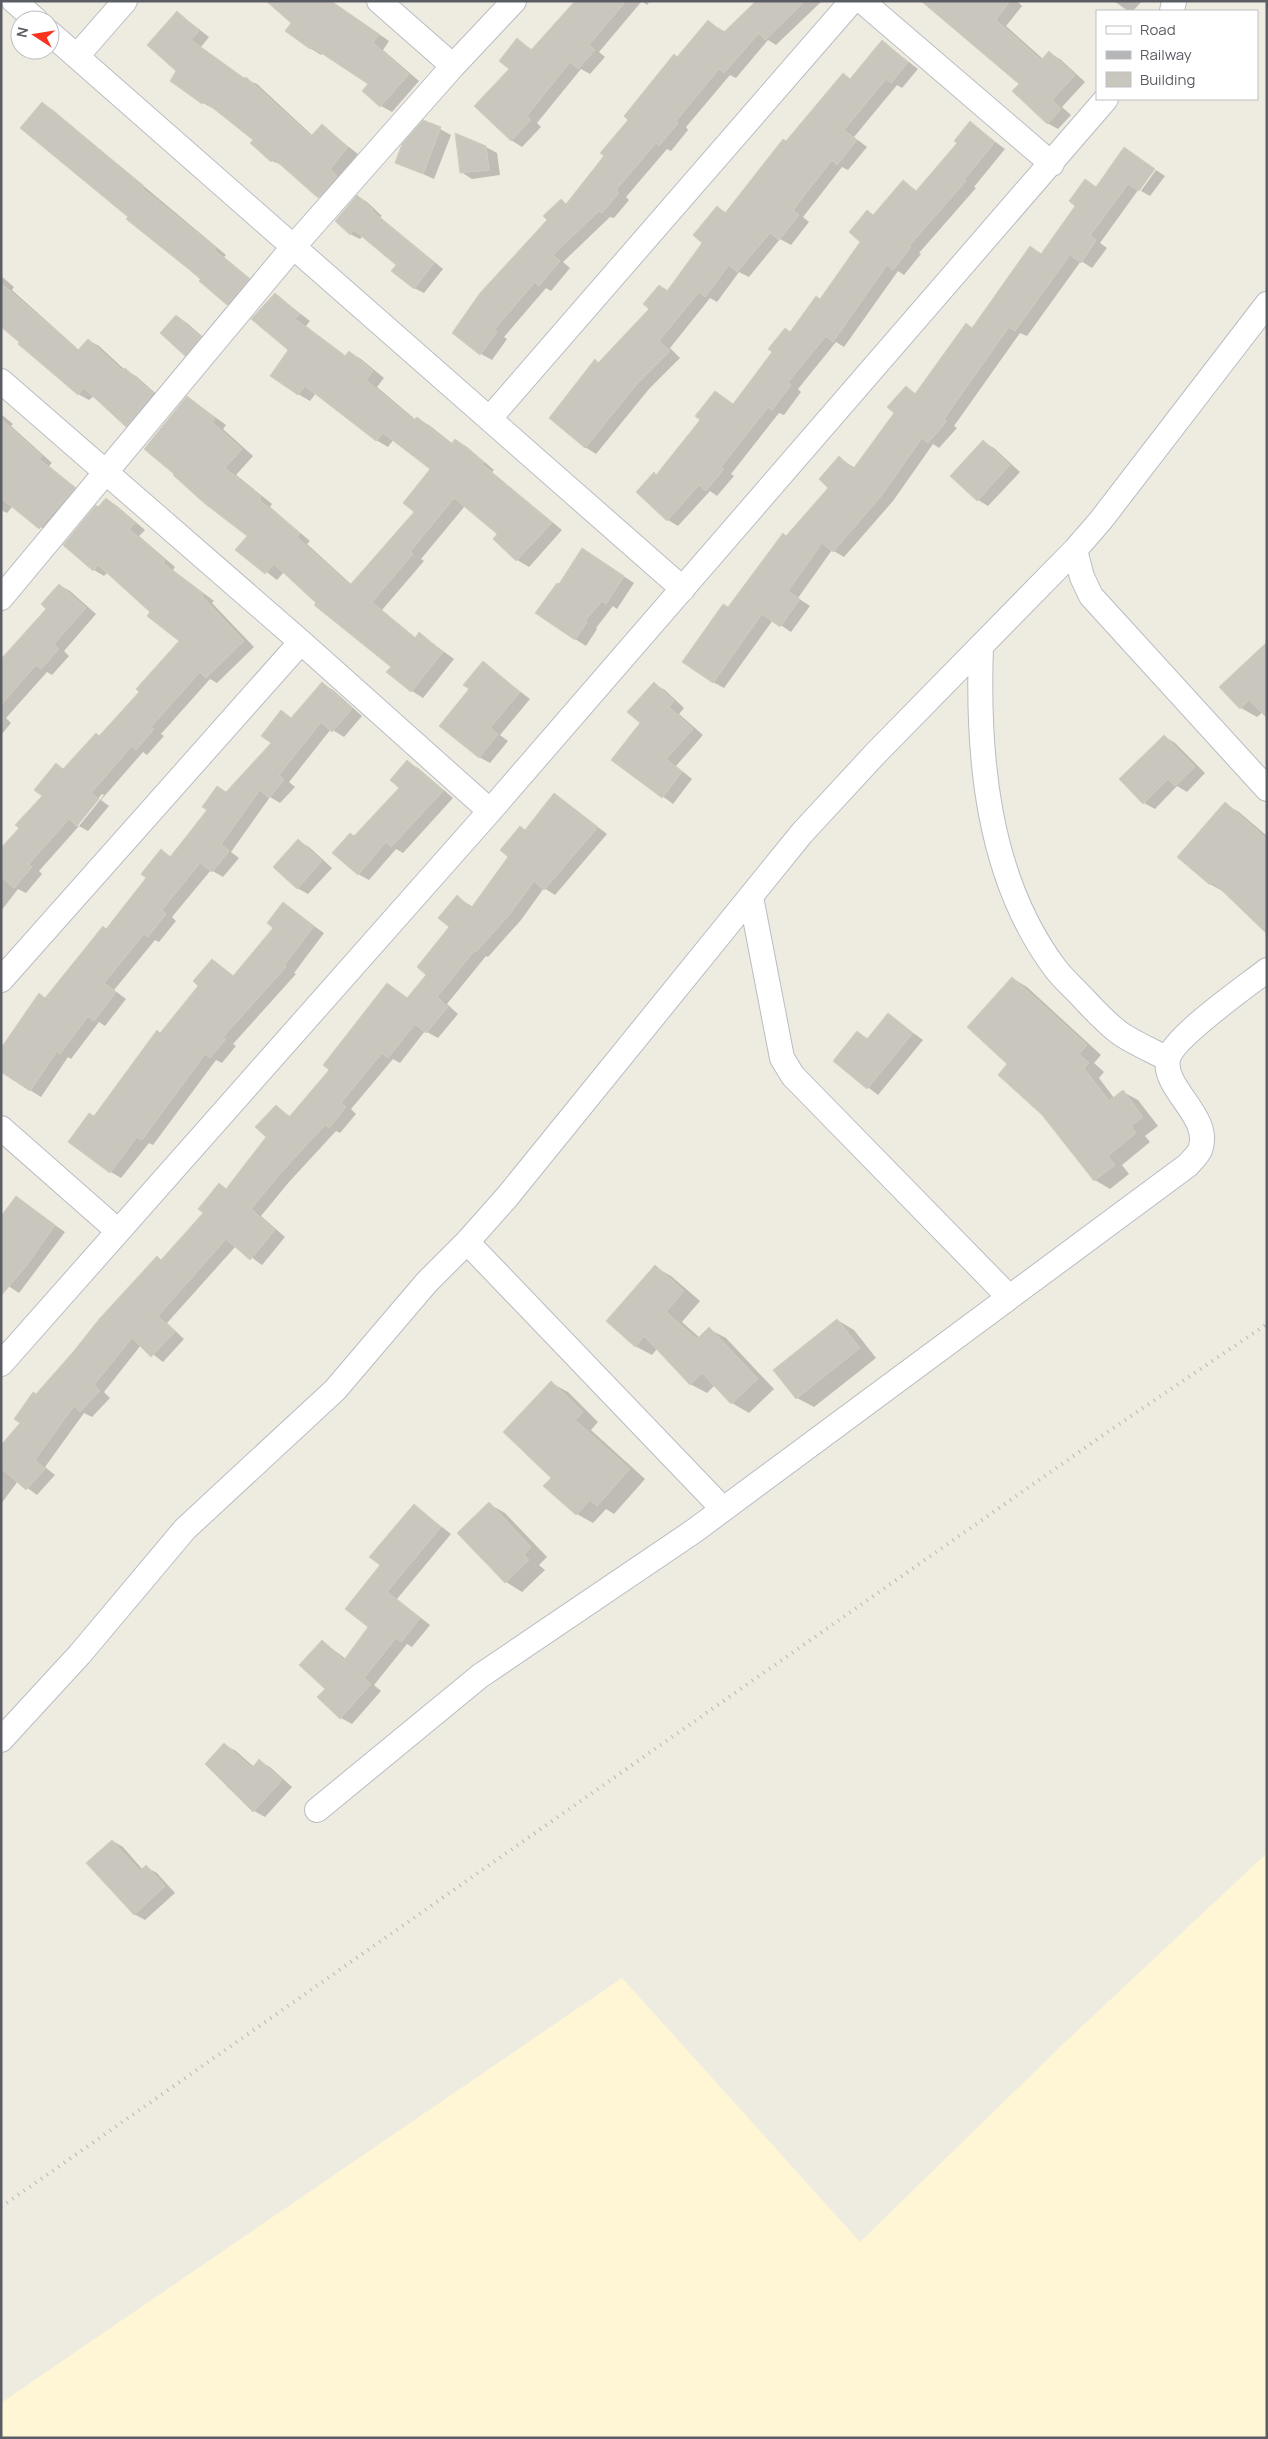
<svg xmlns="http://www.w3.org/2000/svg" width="1268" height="2439" font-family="Manrope,sans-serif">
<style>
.commercial{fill:#fff6d6}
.shadow{fill:#0003;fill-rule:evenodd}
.building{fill:#c9c6be;stroke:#d3cdbf}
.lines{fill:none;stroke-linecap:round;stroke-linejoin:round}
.street-casing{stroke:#b9bcc2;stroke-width:26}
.street{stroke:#fff;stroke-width:24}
.rail{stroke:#b5b6b7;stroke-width:4;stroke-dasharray:1 6;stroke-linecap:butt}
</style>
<rect width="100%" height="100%" fill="#eeece1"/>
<!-- commercial -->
<path class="commercial" d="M 1267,1853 L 1267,2438 L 1,2438 L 1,2403 L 622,1978 L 860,2242 L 1061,2046 Z"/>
<!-- shadow -->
<path class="shadow" d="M 268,1 L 331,1 L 389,41 L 383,50 L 419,81 L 392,112 L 381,106 L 369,84 L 323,53 L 321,55 L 310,48 L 293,23 Z
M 575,1 L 650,1 L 647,5 L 642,1 L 599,52 L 605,57 L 590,74 L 581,69 L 537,123 L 541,127 L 522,147 L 511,140 L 511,69 L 517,40 L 533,50 Z
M 758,1 L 822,1 L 776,45 L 768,40 L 736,78 L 730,75 L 686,127 L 688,130 L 671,151 L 667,149 L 626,197 L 629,200 L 614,218 L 610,217 L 563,262 L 570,268 L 551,291 L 546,288 L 504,337 L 507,339 L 492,360 L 481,354 L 549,220 L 561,201 L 567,204 L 678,58 L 709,22 L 725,32 Z
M 921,1 L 1017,1 L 1022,6 L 1006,26 L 1043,59 L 1049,53 L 1060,59 L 1085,82 L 1062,107 L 1071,115 L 1058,129 L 1047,123 L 1021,84 Z
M 1114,1 L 1142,1 L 1133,11 L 1128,11 Z
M 177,12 L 209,37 L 201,47 L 245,79 L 257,84 L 313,136 L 322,126 L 358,154 L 340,176 L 347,183 L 330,203 L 319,197 L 284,166 L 272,161 L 252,143 L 255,140 L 215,108 L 214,109 L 203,103 L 171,81 L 178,71 Z
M 882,41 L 918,69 L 902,88 L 897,85 L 854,137 L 867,147 L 848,170 L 842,167 L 803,217 L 809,222 L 791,245 L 780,239 L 749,277 L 739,272 L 717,302 L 710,298 L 670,348 L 680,358 L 649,389 L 596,454 L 585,447 L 595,361 L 599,363 L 651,309 L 660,286 L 669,291 L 704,243 L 717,207 L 727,213 L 843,75 L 851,80 Z
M 42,103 L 53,110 L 226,255 L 224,257 L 259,286 L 239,310 L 228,304 L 130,217 Z
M 970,123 L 1005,149 L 974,187 L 976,188 L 919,253 L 921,254 L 904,275 L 898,271 L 844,347 L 836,342 L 798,389 L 801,392 L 784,415 L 779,413 L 731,474 L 734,476 L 717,496 L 710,491 L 678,526 L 668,520 L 657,476 L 701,420 L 715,392 L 734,405 L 791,333 L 821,300 L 862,242 L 874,216 L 903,182 L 917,191 L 958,143 Z
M 440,129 L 451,135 L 434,179 L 396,162 Z
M 486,147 L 497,153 L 500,175 L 472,179 L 461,172 Z
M 1154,168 L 1100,243 L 1107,248 L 1092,268 L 1081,261 L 1027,336 L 1020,333 L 954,426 L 957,428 L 939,448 L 933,444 L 893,501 L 844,557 L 832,550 L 798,598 L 810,606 L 791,632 L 773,620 L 724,688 L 713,682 L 729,609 L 830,488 L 839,458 L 855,468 L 895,413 L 906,388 L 917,394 L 972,329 L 1031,248 L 1042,254 L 1077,205 L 1086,181 L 1097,187 Z
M 1156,170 L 1165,176 L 1150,196 L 1141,191 Z
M 358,196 L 367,202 L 382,216 L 380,217 L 443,269 L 424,293 L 414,288 L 398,265 L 363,236 L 360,239 L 350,234 Z
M 1,276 L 14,287 L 12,290 L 79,350 L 88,340 L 99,346 L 125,370 L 136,376 L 163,400 L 137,432 L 127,426 L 94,396 L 89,400 L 78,394 L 1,325 Z
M 275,294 L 310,321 L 306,326 L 346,356 L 349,352 L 361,359 L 384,378 L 377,387 L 416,420 L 417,419 L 429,425 L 453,444 L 456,440 L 467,447 L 494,470 L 492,472 L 562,530 L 529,567 L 517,560 L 495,539 L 499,534 L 465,506 L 421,559 L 424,561 L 382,610 L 416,638 L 420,634 L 454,659 L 423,698 L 412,691 L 393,667 L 284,572 L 277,580 L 237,549 L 248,536 L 188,397 L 226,425 L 223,429 L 253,456 L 236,475 L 272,504 L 270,507 L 310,541 L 307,544 L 352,585 L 416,511 L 432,469 L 394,439 L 388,447 L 376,440 L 316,393 L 310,401 L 298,394 L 290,350 Z
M 177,316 L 187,323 L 211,344 L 196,361 L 186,355 Z
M 1,414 L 13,424 L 11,426 L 52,463 L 49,466 L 85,495 L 50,534 L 13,506 L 7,513 L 1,510 Z
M 983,442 L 994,448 L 1020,472 L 988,506 L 978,500 Z
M 107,499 L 117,506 L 145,530 L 139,536 L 175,567 L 173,570 L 214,601 L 212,603 L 254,647 L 217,683 L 210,679 L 161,734 L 164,736 L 147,755 L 143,752 L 101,800 L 109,806 L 88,831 L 79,826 L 39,871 L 42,874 L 26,893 L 18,889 L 1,911 L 1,850 L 20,828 L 43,796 L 57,765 L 64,770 L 96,734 L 100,737 L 141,692 L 180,641 L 108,572 L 104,576 L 94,570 L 99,508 ZM 102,794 L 104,795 L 79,826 L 75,826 Z
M 593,556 L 634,583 L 617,609 L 613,606 L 596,628 L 597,629 L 586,646 L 575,639 L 559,586 Z
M 59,585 L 70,591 L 96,614 L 64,651 L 69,656 L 52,675 L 47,672 L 6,718 L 11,723 L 1,735 L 1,658 L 3,659 L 48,609 Z
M 1266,645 L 1263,712 L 1257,717 L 1241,708 Z
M 483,663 L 530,699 L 500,735 L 508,741 L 490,763 L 479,757 L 470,689 Z
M 323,684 L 333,690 L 362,716 L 344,737 L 331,729 L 289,782 L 295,787 L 280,803 L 270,797 L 231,852 L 239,858 L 223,877 L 211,870 L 172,917 L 176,921 L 159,942 L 155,940 L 114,990 L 126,999 L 105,1026 L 99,1022 L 71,1059 L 68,1057 L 41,1097 L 30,1090 L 40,995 L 46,999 L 107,930 L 148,878 L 161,851 L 172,857 L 272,743 L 281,712 L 292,718 Z
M 654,684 L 665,690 L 684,708 L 679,714 L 703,735 L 676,766 L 692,779 L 673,804 L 613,759 L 641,723 Z
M 1164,736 L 1175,743 L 1205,773 L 1187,792 L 1177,786 L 1155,809 L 1144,803 Z
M 407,762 L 418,768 L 453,798 L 403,853 L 396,849 L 369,880 L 358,874 L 355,837 L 401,788 Z
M 554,794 L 607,834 L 555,895 L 544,888 L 521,920 L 488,957 L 486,956 L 447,1004 L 458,1014 L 438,1038 L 425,1031 L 400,1063 L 393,1059 L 351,1109 L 356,1114 L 340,1133 L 336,1131 L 289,1182 L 261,1216 L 285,1237 L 262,1265 L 236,1246 L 167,1323 L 184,1339 L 163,1362 L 141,1345 L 104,1392 L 110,1398 L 92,1417 L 84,1413 L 45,1467 L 55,1475 L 37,1495 L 18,1481 L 1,1504 L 1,1447 L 22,1423 L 36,1395 L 205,1213 L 220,1185 L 227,1189 L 268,1137 L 276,1106 L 291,1117 L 331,1070 L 388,984 L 408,998 L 428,975 L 450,927 L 457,897 L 473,907 L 526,831 Z
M 1225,804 L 1239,812 L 1267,836 L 1267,930 L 1224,892 L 1210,884 Z
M 298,841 L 309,847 L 332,868 L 308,894 L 297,888 Z
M 283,904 L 324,933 L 294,973 L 296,974 L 233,1044 L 236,1046 L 222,1063 L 216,1060 L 153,1145 L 149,1143 L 121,1178 L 111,1172 L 94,1117 L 200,986 L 213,960 L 234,976 L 275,928 Z
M 1012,978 L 1027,987 L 1101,1055 L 1094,1063 L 1104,1072 L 1099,1078 L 1114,1098 L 1123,1092 L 1138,1100 L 1158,1126 L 1145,1136 L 1150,1142 L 1122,1165 L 1129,1174 L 1110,1189 L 1095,1180 L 1009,1064 Z
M 889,1015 L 923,1040 L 878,1095 L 834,1061 L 858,1033 L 869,1039 Z
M 16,1198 L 65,1232 L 19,1293 L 1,1281 Z
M 655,1267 L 671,1276 L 700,1301 L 682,1322 L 700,1338 L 709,1329 L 726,1338 L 774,1389 L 749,1413 L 732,1403 L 715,1385 L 707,1393 L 690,1384 L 657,1349 L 652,1355 L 635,1346 Z
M 837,1320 L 854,1330 L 876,1358 L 814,1407 L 797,1398 Z
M 551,1383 L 568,1392 L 598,1422 L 591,1430 L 645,1479 L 614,1514 L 606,1509 L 593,1523 L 577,1514 L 553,1478 Z
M 489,1504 L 505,1513 L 547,1557 L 539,1565 L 545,1570 L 522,1592 L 506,1582 L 459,1533 Z
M 414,1505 L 451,1534 L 397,1599 L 430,1625 L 412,1647 L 407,1644 L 374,1685 L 381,1691 L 352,1724 L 341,1718 L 326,1689 L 322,1641 L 346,1659 L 370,1627 L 381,1565 Z
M 225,1745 L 236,1751 L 254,1767 L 259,1761 L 270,1767 L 292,1787 L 265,1817 L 254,1811 L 226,1786 L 228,1784 Z
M 113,1841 L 123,1847 L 143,1870 L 146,1867 L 157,1873 L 175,1893 L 145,1920 L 134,1914 Z"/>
<!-- building -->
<path class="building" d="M 266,1 L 331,1 L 379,34 L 373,43 L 409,74 L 380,107 L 362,91 L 368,84 L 312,47 L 310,49 L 285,31 L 291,23 Z
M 575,1 L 626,1 L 589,45 L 595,50 L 578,69 L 570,62 L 527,116 L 531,120 L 511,141 L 474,106 L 509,69 L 499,61 L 517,38 L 531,50 Z
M 756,1 L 805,1 L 765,40 L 759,33 L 724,73 L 719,69 L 676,121 L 678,123 L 659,146 L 656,143 L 616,190 L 619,193 L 602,213 L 599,211 L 553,255 L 560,261 L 539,286 L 535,282 L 494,330 L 497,332 L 480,355 L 452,333 L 480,293 L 547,220 L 543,216 L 561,199 L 566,204 L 604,156 L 600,153 L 628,120 L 624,116 L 674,54 L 677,57 L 708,20 L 723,33 Z
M 921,1 L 1010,1 L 996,20 L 1041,60 L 1049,51 L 1075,75 L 1052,100 L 1061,109 L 1047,124 L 1012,91 L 1019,84 Z
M 177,11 L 199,31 L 191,40 L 244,78 L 246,77 L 311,136 L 322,124 L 348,147 L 330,169 L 337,176 L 318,198 L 274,159 L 271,162 L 250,143 L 253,140 L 204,101 L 202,104 L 170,81 L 176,71 L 147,45 Z
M 882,40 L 908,62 L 891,83 L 886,79 L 844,130 L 857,140 L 837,165 L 832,160 L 793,210 L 799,215 L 779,240 L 770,233 L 737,272 L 729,265 L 705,297 L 699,292 L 659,341 L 670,351 L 638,383 L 585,448 L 549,418 L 595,359 L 598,363 L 649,309 L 643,304 L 659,285 L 667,291 L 702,243 L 693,235 L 717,206 L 725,213 L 783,139 L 786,141 L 843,73 L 850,79 Z
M 42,102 L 144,186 L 142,188 L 216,248 L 214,250 L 249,279 L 227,305 L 199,281 L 201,279 L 126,219 L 128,217 L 20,128 Z
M 423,120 L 441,127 L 423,174 L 395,163 L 402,144 Z
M 970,121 L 995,142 L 964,180 L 966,181 L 909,246 L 911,247 L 893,270 L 887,265 L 833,342 L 826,336 L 788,382 L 791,385 L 772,410 L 768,407 L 721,467 L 724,469 L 706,491 L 699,485 L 667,521 L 636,492 L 654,472 L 656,475 L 700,420 L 695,416 L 715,391 L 733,404 L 772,352 L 768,349 L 785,328 L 790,332 L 816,296 L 820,299 L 860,242 L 849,232 L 867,210 L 873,215 L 903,180 L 916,191 L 957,143 L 954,141 Z
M 455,133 L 486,146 L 489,170 L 460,173 Z
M 1124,147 L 1155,169 L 1139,191 L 1128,184 L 1090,236 L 1096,240 L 1081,263 L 1070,255 L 1015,331 L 1009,327 L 944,419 L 947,421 L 928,443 L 922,438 L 882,495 L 833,552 L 822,543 L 788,591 L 800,599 L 780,627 L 762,614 L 713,683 L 682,662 L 723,604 L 728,607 L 783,533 L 786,536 L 828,488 L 819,479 L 839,456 L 853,469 L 894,413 L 887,407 L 906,386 L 915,394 L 966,323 L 972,328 L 1030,246 L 1041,254 L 1075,206 L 1069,201 L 1085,179 L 1096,187 Z
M 357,195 L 373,210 L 372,211 L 434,263 L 414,289 L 391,271 L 396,265 L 354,230 L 350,235 L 335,221 Z
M 1,283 L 78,350 L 88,339 L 123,371 L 125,368 L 153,393 L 126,427 L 84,388 L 78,395 L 18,344 L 19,342 L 1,327 Z
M 275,293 L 300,314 L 295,319 L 345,356 L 349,351 L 373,371 L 366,380 L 414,420 L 417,417 L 451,444 L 455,439 L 484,462 L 482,464 L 552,523 L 516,561 L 493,539 L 497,534 L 454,498 L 410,552 L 413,554 L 372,602 L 415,638 L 419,632 L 443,652 L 411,692 L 386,672 L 391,667 L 314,605 L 316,603 L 274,564 L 265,574 L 235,550 L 247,536 L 204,503 L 173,475 L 174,474 L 144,449 L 187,396 L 215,418 L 212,422 L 242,449 L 225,468 L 261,497 L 259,500 L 300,533 L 297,537 L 350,585 L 414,512 L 403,503 L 430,469 L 383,433 L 376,441 L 305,386 L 298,395 L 270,376 L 288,350 L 251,319 Z
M 176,315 L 201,337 L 185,356 L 160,333 Z
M 1,419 L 42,456 L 39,459 L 75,488 L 39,529 L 1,498 Z
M 983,440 L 1010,465 L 977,501 L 950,476 Z
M 106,498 L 135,523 L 129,529 L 165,560 L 163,563 L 203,594 L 202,596 L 244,641 L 206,678 L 200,672 L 151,727 L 154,729 L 136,750 L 132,746 L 91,793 L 99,799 L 77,826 L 69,819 L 29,864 L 32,867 L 14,888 L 1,876 L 1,848 L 19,828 L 15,825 L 42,796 L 34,790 L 56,763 L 63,769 L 96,733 L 99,736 L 139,692 L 136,689 L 179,641 L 147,616 L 150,612 L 98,565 L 93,571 L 63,545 L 96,505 L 98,507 Z
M 582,548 L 624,576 L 606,604 L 602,601 L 585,621 L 587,622 L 575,640 L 535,613 L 557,583 L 559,584 Z
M 59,584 L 86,608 L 54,644 L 59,649 L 41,669 L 36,665 L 1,705 L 1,659 L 46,609 L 41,604 Z
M 1267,642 L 1267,718 L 1249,700 L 1240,709 L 1219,687 Z
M 483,661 L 520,692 L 490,728 L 498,734 L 479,758 L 439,726 L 469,689 L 463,685 Z
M 322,682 L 352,709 L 332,732 L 321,722 L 279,775 L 284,780 L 269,798 L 260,790 L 221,844 L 229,851 L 212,872 L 200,863 L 162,910 L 166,914 L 148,937 L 144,934 L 104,983 L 116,992 L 94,1021 L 88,1016 L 60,1054 L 57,1051 L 30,1091 L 1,1072 L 1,1048 L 39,993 L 45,998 L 103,926 L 106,929 L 146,878 L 141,874 L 161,849 L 170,857 L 207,810 L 202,807 L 217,786 L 226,792 L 271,743 L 261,736 L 281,710 L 291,718 Z
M 654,682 L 674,701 L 669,707 L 693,729 L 666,759 L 682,772 L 662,798 L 611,760 L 640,723 L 627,712 Z
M 1164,735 L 1195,767 L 1175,786 L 1168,779 L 1143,804 L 1119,779 Z
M 407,760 L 443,791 L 391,847 L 386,842 L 358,875 L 332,853 L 350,833 L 354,836 L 399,788 L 390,780 Z
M 554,793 L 598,827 L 544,890 L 534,881 L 510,914 L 476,952 L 475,950 L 437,997 L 448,1007 L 426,1033 L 415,1024 L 388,1058 L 382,1053 L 341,1103 L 346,1107 L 329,1128 L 325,1125 L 278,1176 L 251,1209 L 275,1230 L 250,1260 L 226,1239 L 158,1316 L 175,1332 L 151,1357 L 132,1338 L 94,1385 L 100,1391 L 80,1412 L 74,1406 L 35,1460 L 45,1469 L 26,1490 L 1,1468 L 1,1445 L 20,1423 L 14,1419 L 33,1392 L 36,1394 L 73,1352 L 100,1318 L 157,1256 L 161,1260 L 203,1213 L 198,1209 L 219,1183 L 226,1189 L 266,1137 L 255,1127 L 276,1105 L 289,1117 L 329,1070 L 323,1065 L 387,983 L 407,998 L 426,975 L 417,967 L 449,927 L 438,918 L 457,895 L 471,908 L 508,857 L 500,850 L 520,826 L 525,830 Z
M 1225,802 L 1267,839 L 1267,934 L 1213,882 L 1210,885 L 1177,857 Z
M 298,839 L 322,861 L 297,889 L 273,867 Z
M 283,902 L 314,926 L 284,966 L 286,967 L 223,1037 L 226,1039 L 210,1058 L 205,1054 L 142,1140 L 137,1137 L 110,1173 L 68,1142 L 89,1113 L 94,1116 L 157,1030 L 160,1033 L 198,986 L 193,981 L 212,959 L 233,976 L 273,928 L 267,923 Z
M 1012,977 L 1087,1045 L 1079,1054 L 1089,1063 L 1084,1068 L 1109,1101 L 1123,1090 L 1143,1117 L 1131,1126 L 1136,1133 L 1108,1156 L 1115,1165 L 1094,1181 L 1042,1115 L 998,1075 L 1007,1064 L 967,1027 Z
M 888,1013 L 913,1033 L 867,1089 L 833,1061 L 857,1031 L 867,1039 Z
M 16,1196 L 55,1225 L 27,1265 L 1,1296 L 1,1216 Z
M 655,1265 L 684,1291 L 666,1312 L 697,1339 L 709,1327 L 758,1379 L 731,1404 L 702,1373 L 690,1385 L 644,1336 L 635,1347 L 606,1321 Z
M 837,1319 L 860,1348 L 796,1399 L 773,1370 Z
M 551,1381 L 583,1412 L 575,1420 L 630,1469 L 597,1506 L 590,1500 L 576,1515 L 543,1486 L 551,1478 L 503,1432 Z
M 489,1502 L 531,1547 L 524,1555 L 529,1560 L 505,1583 L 457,1533 Z
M 414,1504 L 441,1527 L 387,1592 L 420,1618 L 401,1642 L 396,1638 L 364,1678 L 371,1684 L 340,1719 L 317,1697 L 325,1689 L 299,1665 L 322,1640 L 344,1660 L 368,1627 L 345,1609 L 380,1565 L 369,1557 Z
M 224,1743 L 252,1768 L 259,1759 L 282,1780 L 253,1812 L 205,1764 Z
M 112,1840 L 140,1871 L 146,1865 L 165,1886 L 134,1915 L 86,1863 Z"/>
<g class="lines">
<!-- street casing -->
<g class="street-casing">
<path id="street" d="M 14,1 L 36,20
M 379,1 L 453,66
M 862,1 L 1052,164
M 1172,11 L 1174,1
M 50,33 L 683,589
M 77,56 L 125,1
M 1,381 L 301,642 L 490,811
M 490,418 L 852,1
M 1075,550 L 1082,577 L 1091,596 L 1267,789
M 1,598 L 294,246 L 453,66 L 514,1
M 981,646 C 977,755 987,877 1055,968 C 1063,979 1074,988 1083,998 C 1095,1011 1107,1024 1121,1034 C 1136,1044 1153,1051 1168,1059
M 751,897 L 782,1058 L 793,1076 L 1009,1297
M 1,980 L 301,642
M 1,1128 L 118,1231
M 467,1242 L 723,1509
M 1,1364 L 490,811 L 1106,99
M 1,1740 L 80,1654 L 185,1529 L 335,1390 L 427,1282 L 467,1242 L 507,1197 L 802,833 L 876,753 L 1075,550 L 1101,520 L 1267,304
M 317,1810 L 480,1676 L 694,1531 L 1188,1165 C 1191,1161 1198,1155 1200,1150 C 1213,1117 1162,1089 1168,1059 C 1173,1037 1247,986 1267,970"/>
</g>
<!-- street -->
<use href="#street" class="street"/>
<!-- rail -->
<path class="rail" d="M 1,2207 L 1109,1431 L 1267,1324"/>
</g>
<!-- border -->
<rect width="1268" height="2439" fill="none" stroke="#5a5e64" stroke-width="5"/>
<!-- legend -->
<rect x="1096" y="10" width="162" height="90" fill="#ffffff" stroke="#bdbfc1"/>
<rect x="1106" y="26" width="25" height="8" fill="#ffffff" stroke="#bdbfc1"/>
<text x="1140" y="35" font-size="15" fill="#5a5e64">Road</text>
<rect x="1106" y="51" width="25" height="8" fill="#b5b6b7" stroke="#bdbfc1"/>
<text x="1140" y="60" font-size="15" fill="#5a5e64">Railway</text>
<rect x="1106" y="72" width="25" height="15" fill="#c9c6be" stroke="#bdbfc1"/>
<text x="1140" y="85" font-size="15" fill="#5a5e64">Building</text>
<!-- north arrow -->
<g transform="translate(35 35) rotate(282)"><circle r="24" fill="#ffffff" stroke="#bdbfc1"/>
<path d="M0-4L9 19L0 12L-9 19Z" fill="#f8331e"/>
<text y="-8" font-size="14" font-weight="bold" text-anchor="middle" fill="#5a5e64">N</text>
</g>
</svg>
